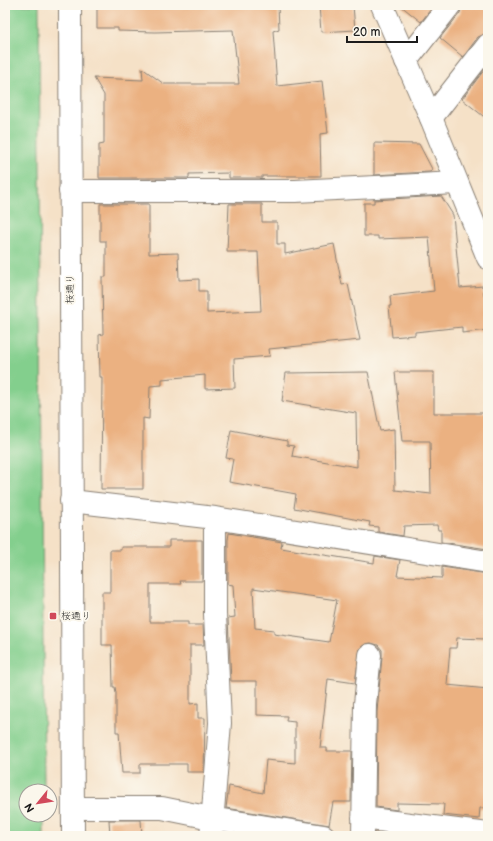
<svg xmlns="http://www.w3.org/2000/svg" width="493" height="841" font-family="'Balsamiq Sans','Klee One',sans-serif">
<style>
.green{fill:#83cf8d;stroke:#507654}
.building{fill:#ebb181;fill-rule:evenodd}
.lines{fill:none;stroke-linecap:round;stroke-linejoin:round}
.minor-casing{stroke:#887e72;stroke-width:24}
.tertiary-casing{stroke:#887e72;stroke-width:24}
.minor{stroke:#fff;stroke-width:22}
.tertiary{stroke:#fff;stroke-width:22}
.poi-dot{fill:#d1495b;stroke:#fbf7ec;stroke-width:1.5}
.labels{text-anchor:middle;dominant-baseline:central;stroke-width:3.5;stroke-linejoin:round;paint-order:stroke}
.street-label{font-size:10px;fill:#1c1c1c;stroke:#fbf7ec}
.poi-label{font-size:10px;fill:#1c1c1c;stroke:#fbf7ec;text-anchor:start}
</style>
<rect width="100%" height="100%" fill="#fbf7ec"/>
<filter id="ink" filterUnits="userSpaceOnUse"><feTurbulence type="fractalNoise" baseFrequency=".025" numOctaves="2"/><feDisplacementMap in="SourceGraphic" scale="8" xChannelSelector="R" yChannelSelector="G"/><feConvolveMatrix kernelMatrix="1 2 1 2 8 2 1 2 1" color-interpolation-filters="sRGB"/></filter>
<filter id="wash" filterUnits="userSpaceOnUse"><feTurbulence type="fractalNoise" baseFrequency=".012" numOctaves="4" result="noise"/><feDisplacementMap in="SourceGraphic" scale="16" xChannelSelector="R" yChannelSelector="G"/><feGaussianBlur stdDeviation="0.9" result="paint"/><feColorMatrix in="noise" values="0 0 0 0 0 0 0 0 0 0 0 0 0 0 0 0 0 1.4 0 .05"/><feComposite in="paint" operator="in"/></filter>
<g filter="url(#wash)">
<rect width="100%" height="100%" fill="#f5e1c7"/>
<!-- green -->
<path class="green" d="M 5,5 L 39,5 L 44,791 L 26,791 L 26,815 L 44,815 L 44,836 L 5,836 Z"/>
<g id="blocks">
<!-- building -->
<path class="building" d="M 97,5 L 278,5 L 279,29 L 273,31 L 277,86 L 322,81 L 328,133 L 320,134 L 321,176 L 262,176 L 262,178 L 229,178 L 229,173 L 189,174 L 189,178 L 99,178 L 99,145 L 104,144 L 104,95 L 94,78 L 143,80 L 142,68 L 164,84 L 239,84 L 233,30 L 155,32 L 118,31 L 118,28 L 97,28 Z
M 319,5 L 353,5 L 355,30 L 321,32 Z
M 400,5 L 434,5 L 421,22 Z
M 462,5 L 488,5 L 488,33 L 478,37 L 463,57 L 440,38 L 460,13 Z
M 488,65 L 488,120 L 462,99 Z
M 374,143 L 419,144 L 432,169 L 430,172 L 374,175 Z
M 441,196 L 453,215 L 460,288 L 483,286 L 484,296 L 486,295 L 488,330 L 462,333 L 462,327 L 415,332 L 415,335 L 392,337 L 389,306 L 391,306 L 390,296 L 434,291 L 429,237 L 378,239 L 378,236 L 364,236 L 364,203 L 374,203 L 374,200 Z
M 100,204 L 149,204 L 149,254 L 178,253 L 179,280 L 199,279 L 199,291 L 207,291 L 207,313 L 261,311 L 258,252 L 227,252 L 229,204 L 262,204 L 262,222 L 277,222 L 277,244 L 285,244 L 285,254 L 334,244 L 342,285 L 348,284 L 360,340 L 269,349 L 270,356 L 234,359 L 235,388 L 205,389 L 205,375 L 162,379 L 162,385 L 150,386 L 149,419 L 143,418 L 143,489 L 101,489 L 102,377 L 100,377 L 99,335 L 103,334 L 102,277 L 106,277 L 106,241 L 100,241 Z
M 368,372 L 380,431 L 394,429 L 395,490 L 431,494 L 430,441 L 402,441 L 395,372 L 434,372 L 434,413 L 488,413 L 488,549 L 441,542 L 441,530 L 438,530 L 437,525 L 404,526 L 403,536 L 378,532 L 378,527 L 369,526 L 370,522 L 294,508 L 296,494 L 229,482 L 233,459 L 226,458 L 231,430 L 287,441 L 287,445 L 294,446 L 292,456 L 357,467 L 356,413 L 282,401 L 286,373 Z
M 229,533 L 282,542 L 281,548 L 374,563 L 375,556 L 400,560 L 397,576 L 442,578 L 442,567 L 488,574 L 486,639 L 457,638 L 456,648 L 450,648 L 447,685 L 488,689 L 488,808 L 480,808 L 479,819 L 443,815 L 444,804 L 397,803 L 397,810 L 376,807 L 377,712 L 382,656 L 382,650 L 378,645 L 371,643 L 365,644 L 360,648 L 355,683 L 328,679 L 320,748 L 327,748 L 327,751 L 352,751 L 351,802 L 333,802 L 329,825 L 226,808 L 229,786 L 263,793 L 266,760 L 295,763 L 295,722 L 286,721 L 287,716 L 257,715 L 257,681 L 231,681 L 228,618 L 235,617 L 233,585 L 228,584 L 228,540 ZM 253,588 L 337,600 L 329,642 L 274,634 L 274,630 L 255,628 Z
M 169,540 L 202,540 L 202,581 L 180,581 L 181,584 L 150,584 L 150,622 L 188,622 L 188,625 L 203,625 L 204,645 L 190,645 L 190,704 L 198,703 L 198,718 L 205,718 L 204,772 L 187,772 L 187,764 L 140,764 L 140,773 L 122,773 L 119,732 L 116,732 L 116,693 L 115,687 L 113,687 L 112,645 L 102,645 L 102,592 L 110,592 L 110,550 L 121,550 L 121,547 L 169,547 Z
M 109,820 L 141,820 L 142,836 L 110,836 Z
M 376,832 L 397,835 L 397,836 L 376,836 Z
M 224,833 L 245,836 L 224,836 Z"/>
</g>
</g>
<g filter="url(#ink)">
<use href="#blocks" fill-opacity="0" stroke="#887e72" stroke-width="1"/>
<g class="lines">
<!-- minor casing -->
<g class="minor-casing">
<path id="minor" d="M 406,61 L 450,5
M 431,118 L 488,45
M 70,191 L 295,191 L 457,183
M 71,501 L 215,518 L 488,562
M 73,808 L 162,808 L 211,818 L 324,836
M 363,818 L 488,834
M 211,836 L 220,723 L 215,614 L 215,518
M 363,836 L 365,704 L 370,655"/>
</g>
<!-- tertiary casing -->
<g class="tertiary-casing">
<path id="tertiary" d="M 70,5 L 73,836
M 382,5 L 431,118 L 488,258"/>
</g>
<!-- minor -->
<use href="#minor" class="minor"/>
<!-- tertiary -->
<use href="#tertiary" class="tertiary"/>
</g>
</g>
<!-- markers -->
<rect class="poi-dot" x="49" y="612" width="8" height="8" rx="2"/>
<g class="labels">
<!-- street labels -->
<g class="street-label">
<text transform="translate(70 289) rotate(-90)">桜通り</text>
</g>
<!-- poi labels -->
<g class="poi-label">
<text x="61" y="616">桜通り</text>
</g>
</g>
<!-- margin -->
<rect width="493" height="841" fill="none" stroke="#fbf7ec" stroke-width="20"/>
<!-- north arrow -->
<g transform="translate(38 803) rotate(240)"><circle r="19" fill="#fbf7ec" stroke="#a29f99"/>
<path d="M0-3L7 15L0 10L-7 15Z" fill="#d1495b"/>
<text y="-6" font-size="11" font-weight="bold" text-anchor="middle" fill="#1c1c1c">N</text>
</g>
<!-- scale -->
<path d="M347 36v6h70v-6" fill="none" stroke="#1c1c1c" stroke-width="2"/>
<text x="353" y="36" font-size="12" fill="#1c1c1c" stroke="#fbf7ec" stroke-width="3" paint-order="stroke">20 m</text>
</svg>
